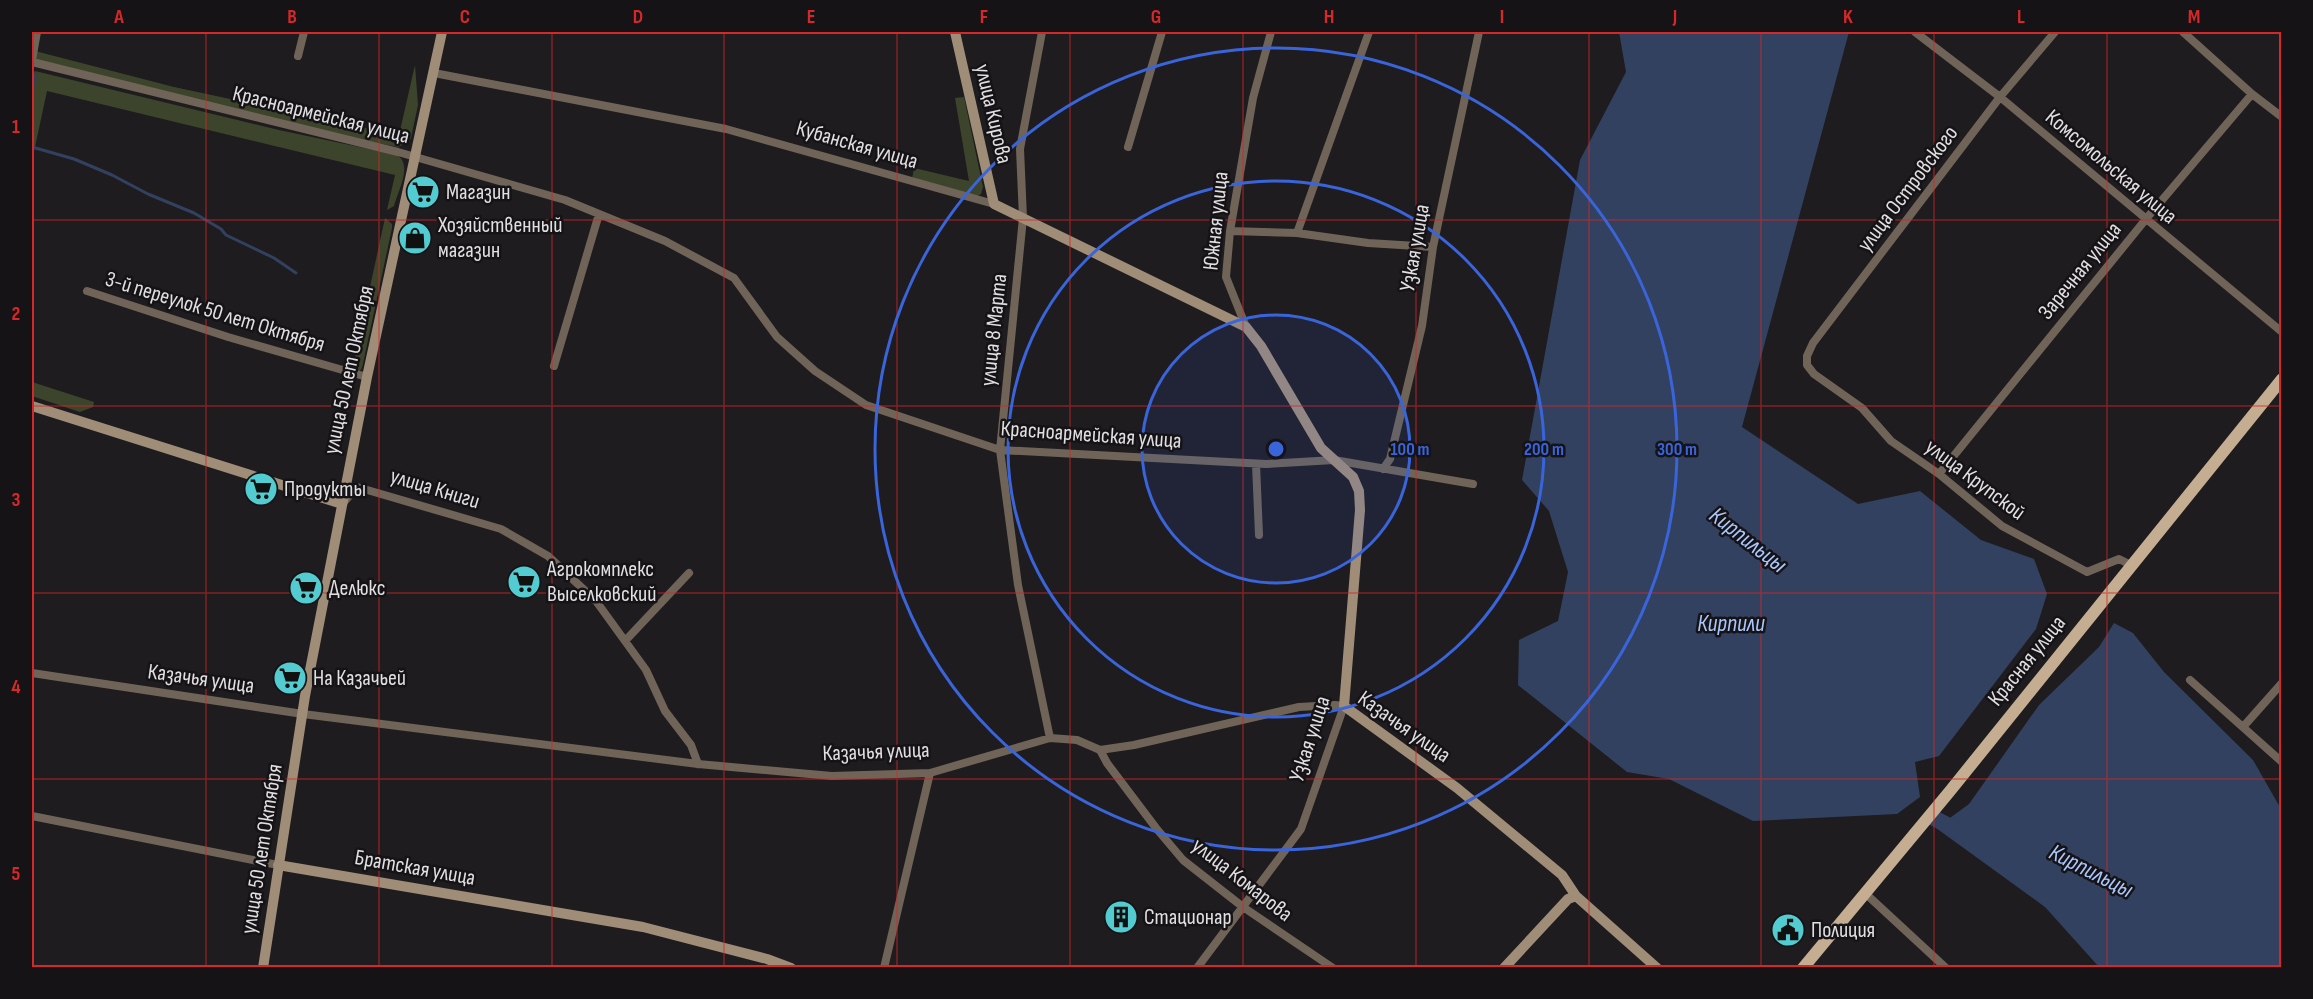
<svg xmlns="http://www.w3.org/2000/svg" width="2313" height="999" font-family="'Sofia Sans Condensed',sans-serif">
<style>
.green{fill:#3c452b}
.water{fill:#32415f}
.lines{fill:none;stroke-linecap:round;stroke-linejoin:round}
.stream{stroke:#32415f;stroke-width:3}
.river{stroke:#32415f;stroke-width:16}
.street{stroke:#6f6457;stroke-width:8}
.secondary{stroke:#9f8d78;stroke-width:10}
.primary{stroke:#c4ad91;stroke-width:12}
.grid{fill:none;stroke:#d62828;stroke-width:1.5;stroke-opacity:0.55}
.ring{fill:none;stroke:#3a64da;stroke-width:3}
.labels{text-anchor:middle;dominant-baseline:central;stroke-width:5;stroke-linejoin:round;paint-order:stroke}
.street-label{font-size:22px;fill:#e1dfe2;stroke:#151316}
.poi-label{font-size:22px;fill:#e1dfe2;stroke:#151316;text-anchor:start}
.water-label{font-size:24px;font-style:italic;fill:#a9c6fe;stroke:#151316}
.centre{fill:#3a64da;stroke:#151316;stroke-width:3}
.ring-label{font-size:18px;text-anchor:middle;font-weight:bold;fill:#3a64da;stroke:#151316;stroke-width:5;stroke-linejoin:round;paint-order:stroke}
.neatline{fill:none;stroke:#d62828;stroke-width:2}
.grid-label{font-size:20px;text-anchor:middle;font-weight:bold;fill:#d62828}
</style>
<rect width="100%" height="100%" fill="#1e1c1f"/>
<!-- green -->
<path class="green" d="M 35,51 L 174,87 L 399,135 L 415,65 L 418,105 L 411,138 L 408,142 L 398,147 L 288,125 L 36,61 Z
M 35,71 L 279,130 L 397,155 C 413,165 398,191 394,206 L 387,210 L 395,175 L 47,91 L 32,161 L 32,76 Z
M 964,97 L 983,187 L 981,194 L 976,197 L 912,179 L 914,168 L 969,181 L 955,98 Z
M 385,218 L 392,224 L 392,228 L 362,368 L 359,372 L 342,365 L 353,365 Z
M 32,382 L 94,402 L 93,407 L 80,412 L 32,396 Z"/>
<!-- water -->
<path class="water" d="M 1619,32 L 1849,32 L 1742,427 L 1858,504 L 1920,491 L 1981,540 L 2034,559 L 2047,594 L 2036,629 L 1939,756 L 1915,762 L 1920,797 L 1897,814 L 1753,821 L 1669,779 L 1627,772 L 1518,685 L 1519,640 L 1558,621 L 1568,572 L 1549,511 L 1522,480 L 1580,160 L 1626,72 Z
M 2114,623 L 2133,633 L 2164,672 L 2253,760 L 2281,809 L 2281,967 L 2099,967 L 2045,907 L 1936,828 L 1969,804 L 2039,705 L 2099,647 Z"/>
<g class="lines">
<!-- stream -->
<path class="stream" d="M 32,92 L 35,75
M 32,147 L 74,159 L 112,175 L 148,194 L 194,213 L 221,229 L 226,235 L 274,258 L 296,273"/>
<!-- river -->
<path class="river" d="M 1934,818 L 1962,833"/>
<!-- street -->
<path class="street" d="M 1042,32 L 1020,149 L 1023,218 L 1000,450 L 1018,585 L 1050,738
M 1915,32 L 2000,97 L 2282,332
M 2055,32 L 2000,97 L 1813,343 L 1807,356 L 1807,365 L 1814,374 L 1862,408 L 1891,441 L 1939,474 L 2002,526 L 2087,572 L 2119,559 L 2131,565
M 2183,32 L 2252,94 L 2282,117
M 298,56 L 304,32
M 32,60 L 37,32
M 32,62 L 398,152 L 565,200 L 665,241 L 734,278 L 777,337 L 815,371 L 866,405 L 1000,450 L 1266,464 L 1334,460 L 1473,484
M 434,73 L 726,129 L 994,204
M 1128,147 L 1162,32
M 1230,231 L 1297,233 L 1368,243 L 1433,247
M 1297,233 L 1369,32
M 87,291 L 228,337 L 367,377
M 1246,327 L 1226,277 L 1230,231 L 1253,98 L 1271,32
M 554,366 L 599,214
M 1256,464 L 1259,535
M 1383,469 L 1390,459 L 1422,326 L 1433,247 L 1479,32
M 1939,474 L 2146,219 L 2252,94
M 343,503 L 357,487 L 501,529 L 548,556 L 596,601 L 646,670 L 665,711 L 691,745 L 698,764
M 625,641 L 689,573
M 32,673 L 303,714 L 698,764 L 832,776 L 930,773 L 1050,738 L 1077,740 L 1100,750 L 1134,745 L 1299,707 L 1335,705 L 1344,706 L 1301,829 L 1197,968
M 2190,680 L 2282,762
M 2243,727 L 2282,683
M 1100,750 L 1107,763 L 1156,828 L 1183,860 L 1243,907 L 1333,968
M 32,816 L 278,865
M 1866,894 L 1946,968
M 884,968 L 930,773"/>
<!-- secondary -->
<path class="secondary" d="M 955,32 L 994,204 L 1246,327 L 1261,346 L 1321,448 L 1353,477 L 1359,491 L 1360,510 L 1344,706 L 1457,788 L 1562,875 L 1576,896 L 1657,968
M 32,406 L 342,504
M 278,865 L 643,927 L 767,959 L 791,968
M 263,968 L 305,696 L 367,377 L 442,32
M 1504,968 L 1568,899 L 1576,896"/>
<!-- primary -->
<path class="primary" d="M 1803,968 L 1950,791 L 2282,379"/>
</g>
<!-- grid -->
<path class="grid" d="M 206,32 L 206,968M 379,32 L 379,968M 552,32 L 552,968M 724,32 L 724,968M 897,32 L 897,968M 1070,32 L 1070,968M 1243,32 L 1243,968M 1416,32 L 1416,968M 1589,32 L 1589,968M 1761,32 L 1761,968M 1934,32 L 1934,968M 2107,32 L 2107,968M 32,220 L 2282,220M 32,406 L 2282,406M 32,593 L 2282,593M 32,779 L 2282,779"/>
<!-- distance rings -->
<circle cx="1276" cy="449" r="134" fill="#3a64da" fill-opacity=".12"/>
<g class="ring">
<circle cx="1276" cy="449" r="134"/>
<circle cx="1276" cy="449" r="268"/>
<circle cx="1276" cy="449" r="401"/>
</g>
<!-- icons -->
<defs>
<g id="supermarket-disc" transform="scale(1.725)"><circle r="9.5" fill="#52ccd0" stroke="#151316"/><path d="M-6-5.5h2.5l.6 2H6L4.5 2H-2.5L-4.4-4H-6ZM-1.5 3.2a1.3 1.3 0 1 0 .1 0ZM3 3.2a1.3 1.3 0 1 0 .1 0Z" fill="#111"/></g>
<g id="shop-disc" transform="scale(1.725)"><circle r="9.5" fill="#52ccd0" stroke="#151316"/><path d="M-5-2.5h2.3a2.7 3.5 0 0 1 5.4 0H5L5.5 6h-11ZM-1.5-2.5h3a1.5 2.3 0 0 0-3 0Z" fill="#111"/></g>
<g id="building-disc" transform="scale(1.725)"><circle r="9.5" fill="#52ccd0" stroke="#151316"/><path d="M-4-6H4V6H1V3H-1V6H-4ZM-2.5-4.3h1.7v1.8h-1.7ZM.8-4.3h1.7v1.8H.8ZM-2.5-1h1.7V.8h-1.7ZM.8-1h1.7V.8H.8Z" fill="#111"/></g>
<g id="civic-disc" transform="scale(1.725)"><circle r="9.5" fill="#52ccd0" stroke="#151316"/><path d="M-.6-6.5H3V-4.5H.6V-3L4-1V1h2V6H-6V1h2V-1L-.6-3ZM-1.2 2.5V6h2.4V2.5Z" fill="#111"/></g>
</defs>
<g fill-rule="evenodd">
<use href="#supermarket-disc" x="423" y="192"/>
<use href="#shop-disc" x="415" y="238"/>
<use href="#supermarket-disc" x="261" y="489"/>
<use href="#supermarket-disc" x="524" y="582"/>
<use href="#supermarket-disc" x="306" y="588"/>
<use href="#supermarket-disc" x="290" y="678"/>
<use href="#building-disc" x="1121" y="917"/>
<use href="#civic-disc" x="1788" y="930"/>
</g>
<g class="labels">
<!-- street labels -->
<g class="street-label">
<text transform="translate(993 114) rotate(77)">улица Кирова</text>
<text transform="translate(321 115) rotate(14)">Красноармейская улица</text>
<text transform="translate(857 145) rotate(16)">Кубанская улица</text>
<text transform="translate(2111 167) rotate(40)">Комсомольская улица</text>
<text transform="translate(1908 189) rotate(-53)">улица Островского</text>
<text transform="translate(1216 221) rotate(-84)">Южная улица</text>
<text transform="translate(1415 248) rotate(-80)">Узкая улица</text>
<text transform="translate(2080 271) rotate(-51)">Заречная улица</text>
<text transform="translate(215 312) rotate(17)">3-й переулок 50 лет Октября</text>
<text transform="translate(994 330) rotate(-84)">улица 8 Марта</text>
<text transform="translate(349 370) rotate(-78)">улица 50 лет Октября</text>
<text transform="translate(1091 435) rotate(4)">Красноармейская улица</text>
<text transform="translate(1975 480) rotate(37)">улица Крупской</text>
<text transform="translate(435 489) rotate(17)">улица Книги</text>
<text transform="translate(2027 661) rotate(-51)">Красная улица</text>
<text transform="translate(201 679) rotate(8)">Казачья улица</text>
<text transform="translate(1404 727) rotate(35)">Казачья улица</text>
<text transform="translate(1310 739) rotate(-72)">Узкая улица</text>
<text transform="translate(876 752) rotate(-2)">Казачья улица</text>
<text transform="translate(262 849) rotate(-81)">улица 50 лет Октября</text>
<text transform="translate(415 868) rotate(10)">Братская улица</text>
<text transform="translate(1242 880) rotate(38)">улица Комарова</text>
</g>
<!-- poi labels -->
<g class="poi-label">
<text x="446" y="192">Магазин</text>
<text x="438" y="225">Хозяйственный<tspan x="438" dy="25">магазин</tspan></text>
<text x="284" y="489">Продукты</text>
<text x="547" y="569">Агрокомплекс<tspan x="547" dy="25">Выселковский</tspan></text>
<text x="329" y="588">Делюкс</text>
<text x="313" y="678">На Казачьей</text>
<text x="1144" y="917">Стационар</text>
<text x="1811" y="930">Полиция</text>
</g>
<!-- water labels -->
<g class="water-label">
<text transform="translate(1748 540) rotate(38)">Кирпильцы</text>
<text x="1731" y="623">Кирпили</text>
<text transform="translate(2091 871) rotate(27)">Кирпильцы</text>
</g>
</g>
<circle cx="1276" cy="449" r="9" class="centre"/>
<g class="ring-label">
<text x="1410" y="455">100 m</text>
<text x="1544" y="455">200 m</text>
<text x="1677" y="455">300 m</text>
</g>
<!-- border -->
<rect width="2313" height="999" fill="none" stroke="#151316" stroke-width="66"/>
<rect x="33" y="33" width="2247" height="933" class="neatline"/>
<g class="grid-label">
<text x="119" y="23">A</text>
<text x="292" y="23">B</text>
<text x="465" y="23">C</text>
<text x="638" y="23">D</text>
<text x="811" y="23">E</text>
<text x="984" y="23">F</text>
<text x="1156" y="23">G</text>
<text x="1329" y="23">H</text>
<text x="1502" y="23">I</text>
<text x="1675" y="23">J</text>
<text x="1848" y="23">K</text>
<text x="2021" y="23">L</text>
<text x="2194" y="23">M</text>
<text x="16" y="133">1</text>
<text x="16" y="320">2</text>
<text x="16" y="506">3</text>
<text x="16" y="693">4</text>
<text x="16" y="880">5</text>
</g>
</svg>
